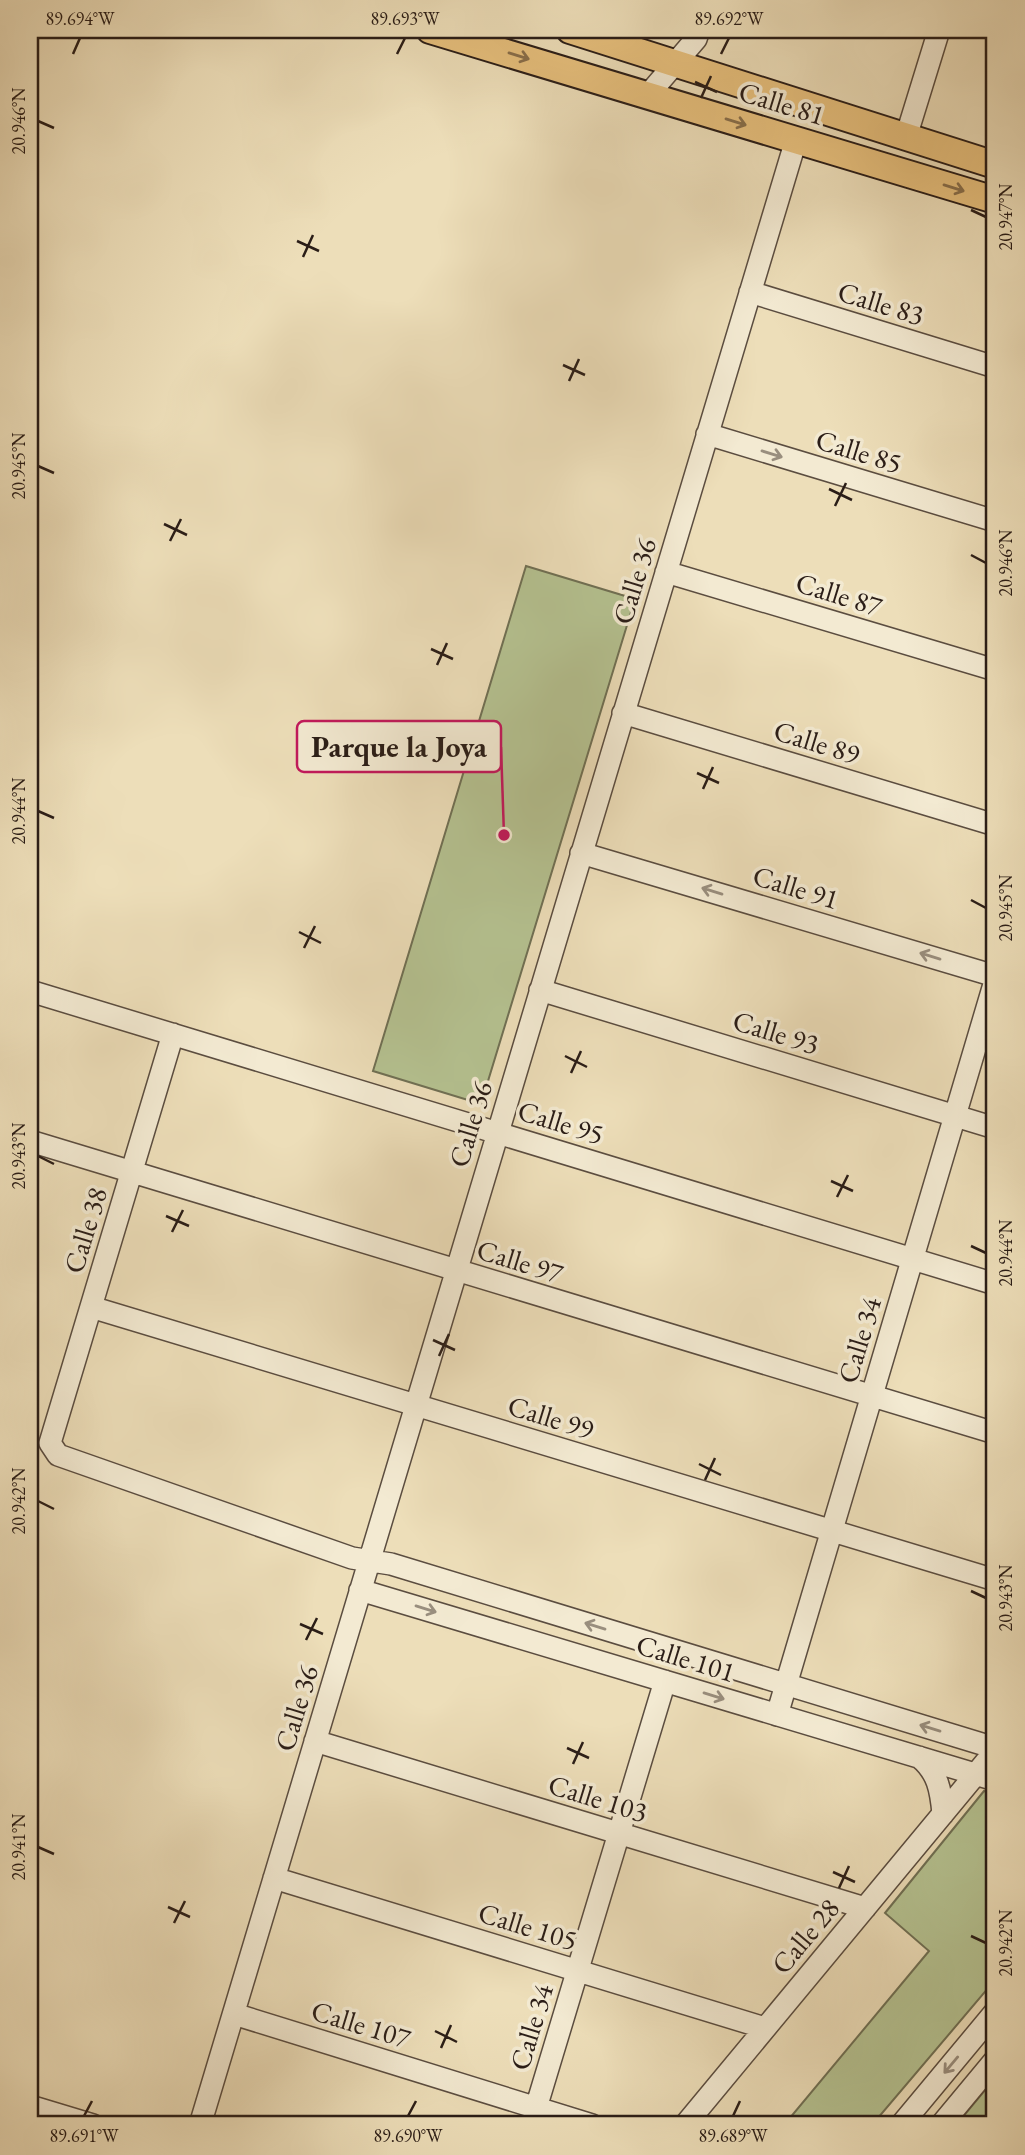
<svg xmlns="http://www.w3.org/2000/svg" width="1025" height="2155" font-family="'EB Garamond',serif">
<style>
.green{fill:#b5c291;stroke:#707054;stroke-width:2}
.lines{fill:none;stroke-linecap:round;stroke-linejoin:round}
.minor-casing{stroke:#5b4d40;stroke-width:24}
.major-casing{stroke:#2a1d17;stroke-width:30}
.minor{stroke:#f3ead2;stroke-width:21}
.major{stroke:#e6bf7c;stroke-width:26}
.oneway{stroke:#886e4a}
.oneway2{stroke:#998e7e}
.ticks{fill:none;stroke:#2a1d17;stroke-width:2.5}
.labels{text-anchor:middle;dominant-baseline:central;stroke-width:7;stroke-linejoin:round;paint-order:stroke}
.street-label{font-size:28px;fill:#2a1d17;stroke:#f3ead2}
.leader{fill:none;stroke:#c2185b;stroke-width:2.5}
.callout-dot{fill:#c2185b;stroke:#f3ead2;stroke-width:2.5}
.callout{fill:#f3ead2;stroke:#c2185b;stroke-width:2.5}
.callout-label{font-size:30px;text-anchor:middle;font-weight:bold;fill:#2a1d17}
.neatline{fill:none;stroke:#2a1d17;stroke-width:2.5}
.ticks-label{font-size:18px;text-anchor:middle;fill:#2a1d17}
</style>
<rect width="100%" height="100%" fill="#eddeb9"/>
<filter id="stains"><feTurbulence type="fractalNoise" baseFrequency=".00286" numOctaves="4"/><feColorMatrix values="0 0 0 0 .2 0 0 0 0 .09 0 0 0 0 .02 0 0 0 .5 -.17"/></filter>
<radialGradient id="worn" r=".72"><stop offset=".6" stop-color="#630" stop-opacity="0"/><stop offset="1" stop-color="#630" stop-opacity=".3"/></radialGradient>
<!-- green -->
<path class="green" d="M 526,566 L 635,599 L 481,1104 L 373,1071 Z
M 984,1791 L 995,1794 L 995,1980 L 872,2125 L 784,2125 L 929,1951 L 885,1913 Z
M 995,2078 L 995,2125 L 956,2125 Z"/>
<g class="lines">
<!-- minor casing -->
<g class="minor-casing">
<path id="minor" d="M 648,95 L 696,39 L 699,30
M 906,137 L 939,30
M 750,292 L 995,367
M 707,434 L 995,521
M 666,572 L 995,670
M 623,713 L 995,825
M 581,853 L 995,976
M 540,990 L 995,1128
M 30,991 L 995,1284
M 173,1034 L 50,1443 L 58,1455 L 352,1558 L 391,1564 L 995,1748
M 30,1141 L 995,1433
M 91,1307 L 995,1580
M 360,1590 L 995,1780
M 777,1715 L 995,981
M 315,1741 L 865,1908
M 919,1757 C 938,1772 941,1791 943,1814
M 274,1878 L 765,2028
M 234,2014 L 592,2125
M 30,2106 L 93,2125
M 536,2108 L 665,1681
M 200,2125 L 796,140
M 685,2125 L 995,1751
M 901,2125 L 995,2012
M 941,2125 L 995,2060"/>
</g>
<!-- major casing -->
<g class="major-casing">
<path id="major" d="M 430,30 L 995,200
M 570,30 L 995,165"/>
</g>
<!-- minor -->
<use href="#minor" class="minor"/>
<!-- major -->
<use href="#major" class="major"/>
</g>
<!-- one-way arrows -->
<defs><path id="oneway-shaft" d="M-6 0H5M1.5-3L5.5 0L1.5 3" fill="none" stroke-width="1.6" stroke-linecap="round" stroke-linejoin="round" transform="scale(1.75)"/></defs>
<g class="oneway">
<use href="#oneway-shaft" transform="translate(519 56) rotate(17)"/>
<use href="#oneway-shaft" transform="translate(736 122) rotate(17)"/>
<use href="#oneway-shaft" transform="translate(954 188) rotate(17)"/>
</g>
<g class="oneway2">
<use href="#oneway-shaft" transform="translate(772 454) rotate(17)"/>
<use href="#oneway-shaft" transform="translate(712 891) rotate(-163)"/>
<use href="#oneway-shaft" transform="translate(930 956) rotate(-163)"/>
<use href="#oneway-shaft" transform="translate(426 1609) rotate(17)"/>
<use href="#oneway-shaft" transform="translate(595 1626) rotate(-163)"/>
<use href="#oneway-shaft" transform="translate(714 1696) rotate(17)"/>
<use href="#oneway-shaft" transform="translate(930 1728) rotate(-163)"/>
<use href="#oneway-shaft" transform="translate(951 2065) rotate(130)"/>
</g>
<!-- ticks -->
<path class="ticks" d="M 73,54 L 80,38M 397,54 L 405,38M 721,54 L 729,38M 695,82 L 717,92M 701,98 L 711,76M 38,121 L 54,128M 971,210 L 986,217M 297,241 L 319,251M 303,257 L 313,235M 563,365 L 585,375M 569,381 L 579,359M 38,466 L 54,473M 829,489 L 852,500M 835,506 L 846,483M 164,524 L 187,535M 170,541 L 181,519M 971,555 L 986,563M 431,649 L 453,659M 437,665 L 447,643M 697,773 L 719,783M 703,789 L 713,767M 38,811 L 54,818M 971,900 L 986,908M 299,932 L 321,943M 304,948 L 315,926M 565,1056 L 587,1067M 571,1073 L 581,1051M 38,1156 L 54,1164M 831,1181 L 853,1191M 837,1197 L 848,1175M 166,1216 L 189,1226M 172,1232 L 183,1210M 971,1246 L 986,1253M 433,1340 L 455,1350M 439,1356 L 449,1334M 699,1464 L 721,1475M 705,1480 L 715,1458M 38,1501 L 54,1509M 971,1591 L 986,1598M 300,1624 L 323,1634M 306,1640 L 317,1618M 567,1748 L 589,1758M 573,1764 L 583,1742M 38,1847 L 54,1854M 833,1872 L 855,1882M 839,1888 L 849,1866M 168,1907 L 190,1917M 174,1923 L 185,1901M 971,1936 L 986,1943M 435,2031 L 457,2042M 441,2048 L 451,2025M 84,2116 L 92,2101M 408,2116 L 416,2101M 733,2116 L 740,2101"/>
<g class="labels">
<!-- street labels -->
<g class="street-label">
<text transform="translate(782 103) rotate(17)">Calle 81</text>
<text transform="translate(881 303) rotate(17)">Calle 83</text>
<text transform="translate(859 451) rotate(17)">Calle 85</text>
<text transform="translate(634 581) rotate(-73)">Calle 36</text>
<text transform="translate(839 594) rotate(17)">Calle 87</text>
<text transform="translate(817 742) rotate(17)">Calle 89</text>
<text transform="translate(796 887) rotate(17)">Calle 91</text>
<text transform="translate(776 1032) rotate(17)">Calle 93</text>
<text transform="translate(561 1122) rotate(17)">Calle 95</text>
<text transform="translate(470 1124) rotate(-73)">Calle 36</text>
<text transform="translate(85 1230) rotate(-73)">Calle 38</text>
<text transform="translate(520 1261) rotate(17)">Calle 97</text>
<text transform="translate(859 1340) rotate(-73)">Calle 34</text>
<text transform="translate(551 1417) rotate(17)">Calle 99</text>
<text transform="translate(686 1658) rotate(17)">Calle 101</text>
<text transform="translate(296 1708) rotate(-73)">Calle 36</text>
<text transform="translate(598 1798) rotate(17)">Calle 103</text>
<text transform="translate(528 1926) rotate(17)">Calle 105</text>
<text transform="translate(805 1936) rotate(-50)">Calle 28</text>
<text transform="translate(361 2024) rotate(17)">Calle 107</text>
<text transform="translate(531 2027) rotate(-73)">Calle 34</text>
</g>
</g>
<!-- callouts -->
<path class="leader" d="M504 835L501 747"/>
<circle class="callout-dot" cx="504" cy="835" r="7"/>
<rect class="callout" x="297" y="721" width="204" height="51" rx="7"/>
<g class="callout-label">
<text x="399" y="757">Parque la Joya</text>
</g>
<!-- margin -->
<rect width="1025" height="2155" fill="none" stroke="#eddeb9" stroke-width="77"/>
<rect x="38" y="38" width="948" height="2078" class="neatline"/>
<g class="ticks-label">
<text x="80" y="25">89.694°W</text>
<text x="405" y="25">89.693°W</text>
<text x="729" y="25">89.692°W</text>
<text transform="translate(19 121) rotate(-90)" y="6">20.946°N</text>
<text transform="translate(1006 217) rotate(-90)" y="6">20.947°N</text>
<text transform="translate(19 466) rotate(-90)" y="6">20.945°N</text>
<text transform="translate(1006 563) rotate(-90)" y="6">20.946°N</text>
<text transform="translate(19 811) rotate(-90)" y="6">20.944°N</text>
<text transform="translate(1006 908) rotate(-90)" y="6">20.945°N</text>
<text transform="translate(19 1156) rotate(-90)" y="6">20.943°N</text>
<text transform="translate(1006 1253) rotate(-90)" y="6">20.944°N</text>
<text transform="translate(19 1501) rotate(-90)" y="6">20.942°N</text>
<text transform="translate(1006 1598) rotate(-90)" y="6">20.943°N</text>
<text transform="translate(19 1847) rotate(-90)" y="6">20.941°N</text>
<text transform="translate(1006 1943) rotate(-90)" y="6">20.942°N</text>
<text x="84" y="2142">89.691°W</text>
<text x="408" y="2142">89.690°W</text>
<text x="733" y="2142">89.689°W</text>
</g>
<rect width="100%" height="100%" filter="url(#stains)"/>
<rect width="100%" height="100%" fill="url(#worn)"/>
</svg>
